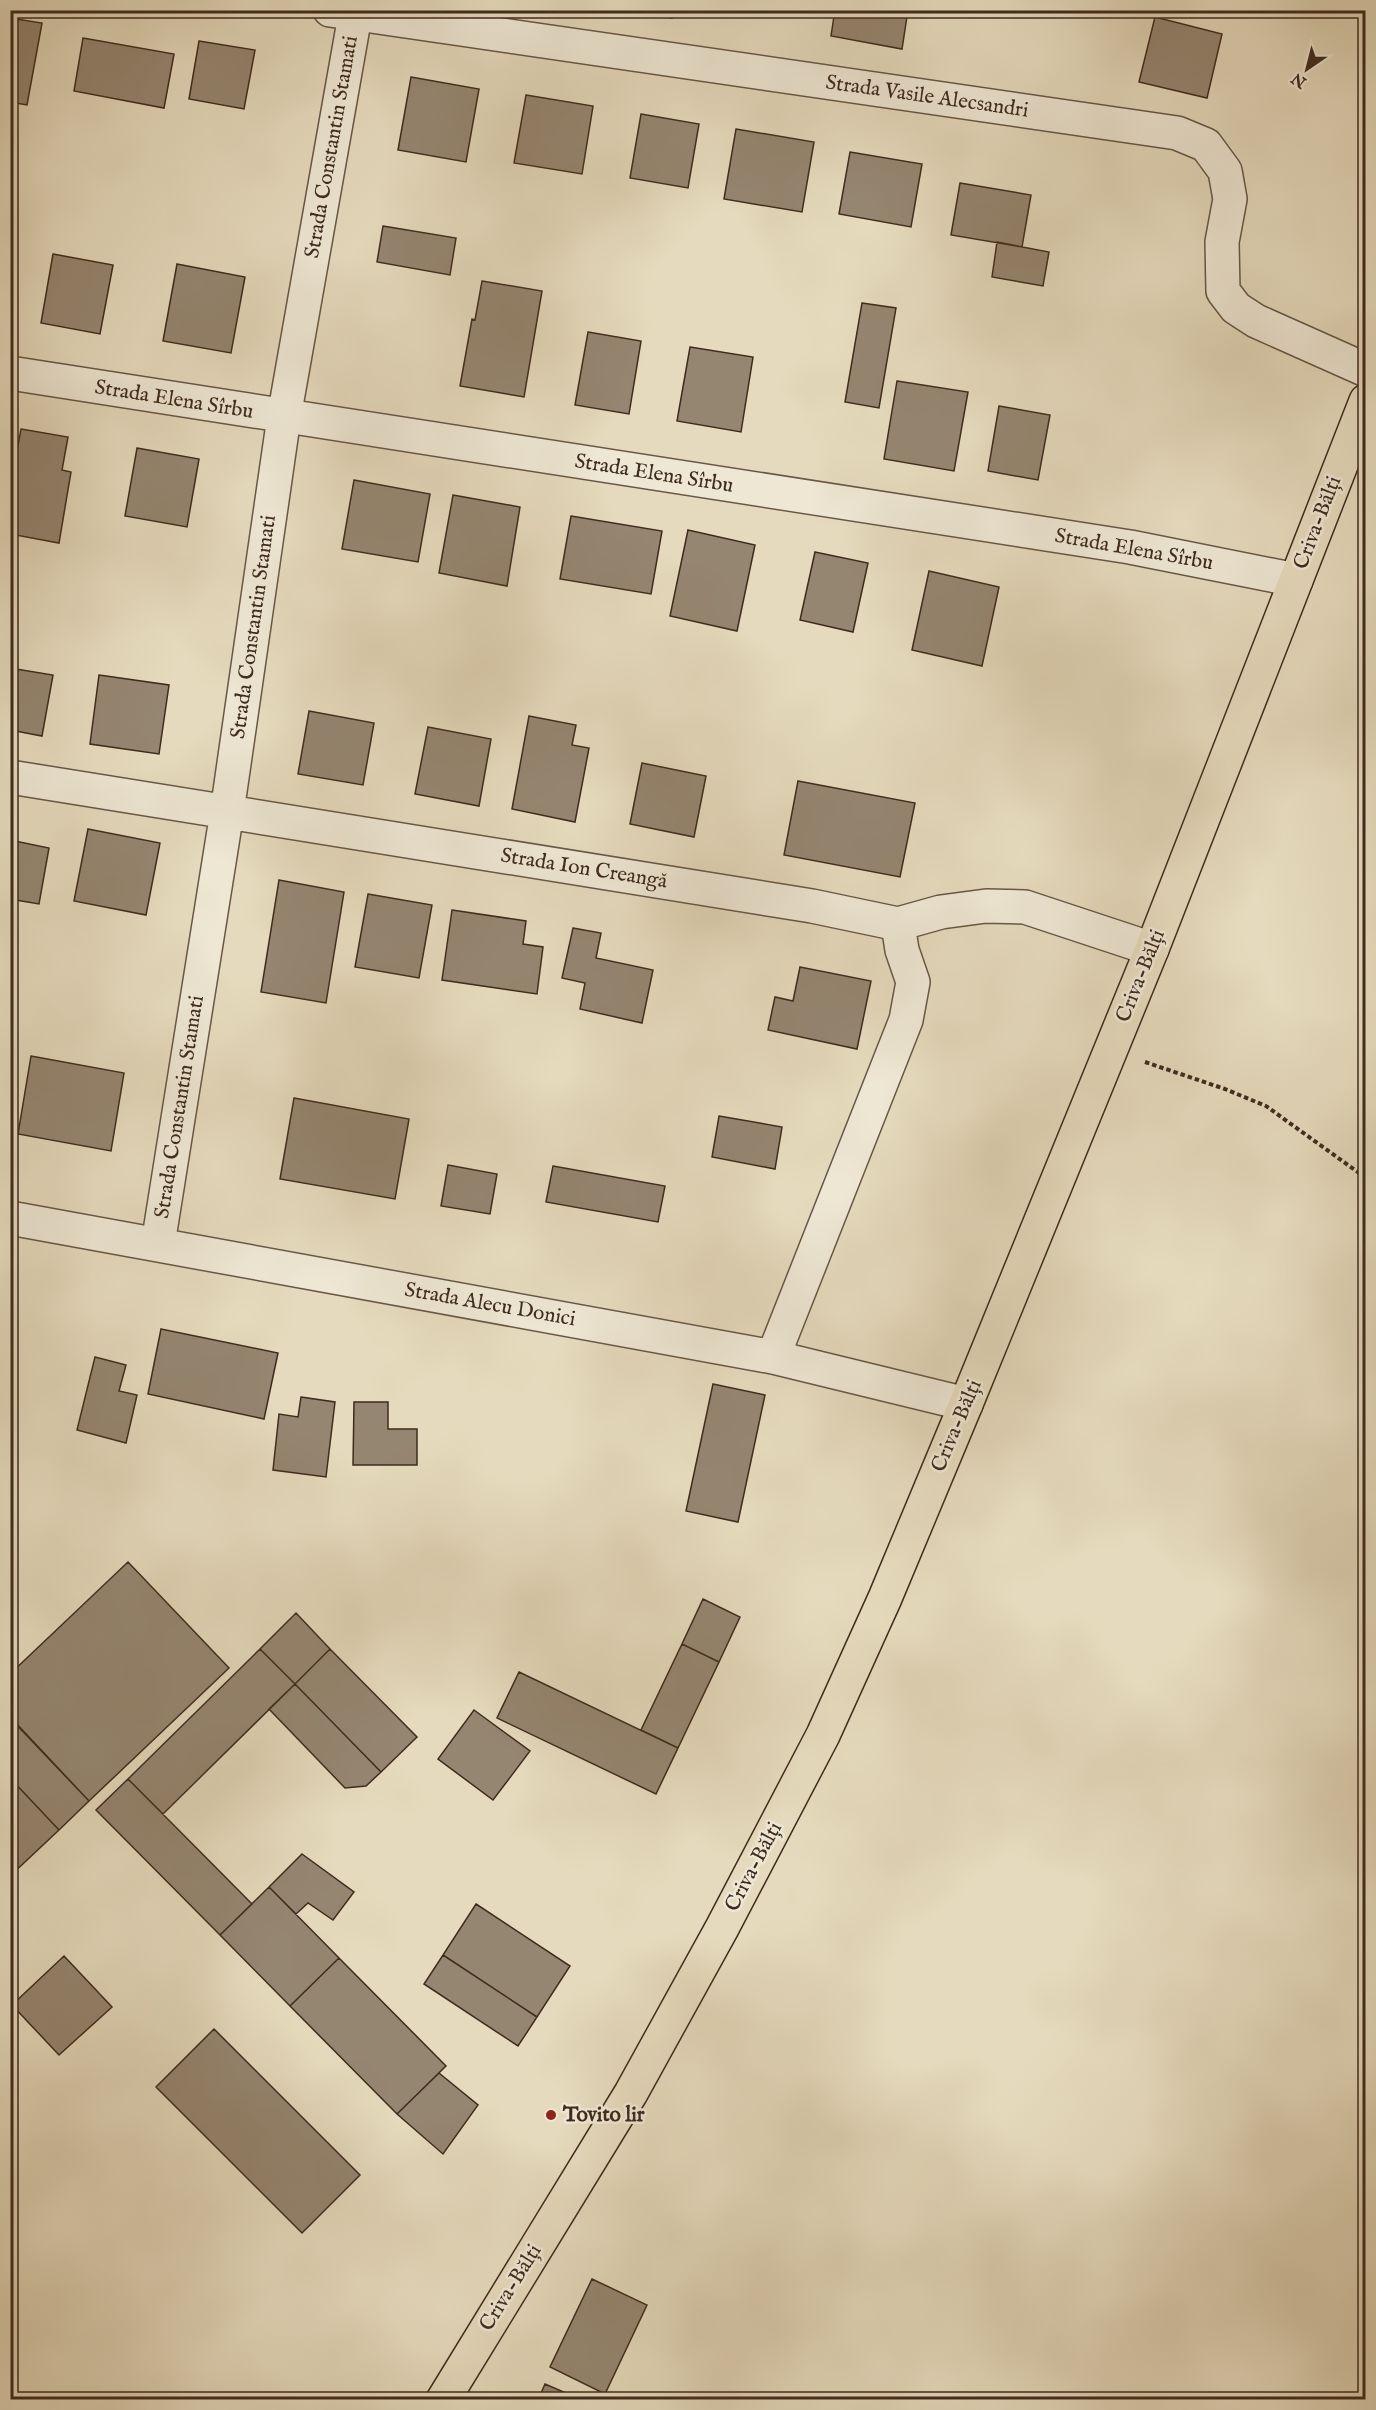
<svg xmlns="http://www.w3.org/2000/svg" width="1376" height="2410" font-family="'IM FELL English',serif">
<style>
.building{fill:#958671;stroke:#3f2b1e;stroke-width:1.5}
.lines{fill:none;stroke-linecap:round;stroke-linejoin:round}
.street-casing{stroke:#685746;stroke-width:36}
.highway-casing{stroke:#3f2b1e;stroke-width:36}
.path{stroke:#3f2b1e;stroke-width:4;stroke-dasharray:4.5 3;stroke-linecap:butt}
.street{stroke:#eee7d4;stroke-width:33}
.highway{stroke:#e5dabd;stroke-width:33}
.poi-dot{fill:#8f2418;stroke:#eee7d4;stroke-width:2}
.labels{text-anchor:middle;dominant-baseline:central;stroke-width:5;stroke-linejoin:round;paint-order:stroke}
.street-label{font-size:21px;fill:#3f2b1e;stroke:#eee7d4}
.poi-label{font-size:21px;font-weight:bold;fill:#3f2b1e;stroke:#eee7d4;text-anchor:start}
</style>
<rect width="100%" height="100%" fill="#e5dabd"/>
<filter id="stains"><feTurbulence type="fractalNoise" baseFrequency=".00333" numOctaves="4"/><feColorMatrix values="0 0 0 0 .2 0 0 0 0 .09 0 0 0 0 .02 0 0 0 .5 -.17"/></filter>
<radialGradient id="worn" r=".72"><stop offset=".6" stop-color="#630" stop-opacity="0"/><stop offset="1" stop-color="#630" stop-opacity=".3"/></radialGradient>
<!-- building -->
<path class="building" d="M 629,10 L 673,10 L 672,18 Z
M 835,10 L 908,10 L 902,49 L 831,36 Z
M 1155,17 L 1222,34 L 1207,98 L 1139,82 Z
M 10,18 L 42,23 L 27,105 L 10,102 Z
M 83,38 L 174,54 L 164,108 L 74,91 Z
M 199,41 L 255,50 L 244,109 L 189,99 Z
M 411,77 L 479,89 L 466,162 L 398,150 Z
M 526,95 L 593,106 L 582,174 L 514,163 Z
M 641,114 L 699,124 L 688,188 L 630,178 Z
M 736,129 L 814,142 L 802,212 L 724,199 Z
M 850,152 L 922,164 L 911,227 L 839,214 Z
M 960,183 L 1031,195 L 1022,247 L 951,235 Z
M 383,226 L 456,238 L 450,275 L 377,262 Z
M 997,242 L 1049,252 L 1043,286 L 992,277 Z
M 53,254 L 113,265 L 100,334 L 41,323 Z
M 177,264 L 245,277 L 231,353 L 163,341 Z
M 482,281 L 542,291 L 524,397 L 460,386 L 472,319 L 475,320 Z
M 862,303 L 896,308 L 879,408 L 845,402 Z
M 588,332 L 641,341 L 629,414 L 575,405 Z
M 690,347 L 753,357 L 741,432 L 677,421 Z
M 897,381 L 968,392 L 954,471 L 884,459 Z
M 999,406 L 1050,415 L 1038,480 L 988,471 Z
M 21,429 L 68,437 L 62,470 L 71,472 L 59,543 L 10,534 L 10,488 Z
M 137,448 L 199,459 L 187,527 L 125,516 Z
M 354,480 L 430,494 L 418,562 L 342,549 Z
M 453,495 L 520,507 L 507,586 L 439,573 Z
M 571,516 L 662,531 L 651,594 L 560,579 Z
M 688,530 L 755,545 L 737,631 L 670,616 Z
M 815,552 L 868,563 L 853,632 L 800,620 Z
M 929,571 L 999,587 L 982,666 L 912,650 Z
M 10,668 L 53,675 L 42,736 L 10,730 Z
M 99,675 L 169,685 L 159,754 L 90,744 Z
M 309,711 L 374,723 L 363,785 L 298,774 Z
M 529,716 L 576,725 L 572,745 L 589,748 L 575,822 L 512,809 Z
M 428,727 L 491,739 L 479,806 L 415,794 Z
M 642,763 L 706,776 L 694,837 L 630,824 Z
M 798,781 L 915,803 L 900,877 L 784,855 Z
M 88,829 L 160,843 L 146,915 L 74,901 Z
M 10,840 L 49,848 L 39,904 L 10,899 Z
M 279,880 L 344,892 L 326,1003 L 261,992 Z
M 368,894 L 432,905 L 419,978 L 355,967 Z
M 452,910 L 526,921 L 523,944 L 543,947 L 537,994 L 442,980 Z
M 573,928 L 601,933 L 596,958 L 653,970 L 642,1023 L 580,1009 L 585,983 L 562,978 Z
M 800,967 L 871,981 L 857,1049 L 768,1030 L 775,997 L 793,1001 Z
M 31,1056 L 124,1073 L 111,1151 L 18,1134 Z
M 294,1098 L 409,1119 L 395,1199 L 280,1179 Z
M 719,1116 L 782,1127 L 775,1169 L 712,1157 Z
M 448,1165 L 497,1174 L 490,1214 L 441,1206 Z
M 553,1166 L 665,1186 L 658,1222 L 546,1202 Z
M 161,1329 L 278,1353 L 264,1419 L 148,1394 Z
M 95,1357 L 126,1365 L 119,1391 L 137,1395 L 126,1443 L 77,1430 Z
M 713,1384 L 765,1395 L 738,1522 L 686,1511 Z
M 301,1397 L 335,1402 L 326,1477 L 273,1470 L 279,1414 L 298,1417 Z
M 354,1402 L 388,1402 L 388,1429 L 417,1429 L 417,1465 L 353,1465 Z
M 128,1562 L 229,1668 L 89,1801 L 10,1718 L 10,1674 Z
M 703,1599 L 740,1617 L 719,1662 L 682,1644 Z
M 296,1613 L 330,1649 L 295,1684 L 260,1649 Z
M 682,1644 L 719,1662 L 678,1748 L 641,1730 Z
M 260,1649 L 295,1684 L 163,1814 L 128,1779 Z
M 330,1649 L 417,1737 L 381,1772 L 295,1684 Z
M 519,1672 L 678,1748 L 656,1794 L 497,1718 Z
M 295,1684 L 381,1772 L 366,1786 L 345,1788 L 269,1709 Z
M 474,1710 L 530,1751 L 493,1800 L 438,1759 Z
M 13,1720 L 89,1801 L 59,1830 L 10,1778 L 10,1722 Z
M 10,1778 L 59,1830 L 10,1876 Z
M 128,1779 L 252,1904 L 220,1935 L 96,1810 Z
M 302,1854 L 354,1892 L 333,1920 L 308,1903 L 296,1914 L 269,1887 Z
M 269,1887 L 339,1958 L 290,2006 L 220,1935 Z
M 476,1904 L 570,1966 L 537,2017 L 443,1955 Z
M 443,1955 L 537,2017 L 518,2046 L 424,1984 Z
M 64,1956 L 112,2007 L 59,2055 L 12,2005 Z
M 339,1958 L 446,2066 L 397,2114 L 290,2006 Z
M 214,2029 L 360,2175 L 302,2233 L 156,2087 Z
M 439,2073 L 478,2105 L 443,2154 L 397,2114 Z
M 592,2279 L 647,2305 L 605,2394 L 550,2367 Z
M 545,2384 L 582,2400 L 538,2400 Z"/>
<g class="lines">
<!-- street casing -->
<g class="street-casing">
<path id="street" d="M 330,10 L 1177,133 L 1206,145 L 1225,171 L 1230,199 L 1222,242 L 1223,291 L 1236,308 L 1256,321 L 1366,370
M 10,373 L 1130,547 L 1296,580
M 10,777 L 812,906 L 898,924 L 941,912 L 986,906 L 1025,907 L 1152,949
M 10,1218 L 773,1357 L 966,1404
M 158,1244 L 227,812 L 284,417 L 356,10
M 773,1357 L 906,1020 L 913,982 L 902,950 L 898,924"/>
</g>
<!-- highway casing -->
<g class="highway-casing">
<path id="highway" d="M 443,2400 L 631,2093 L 722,1928 L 823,1735 L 885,1598 L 966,1404 L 1152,949 L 1366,401"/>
</g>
<!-- path -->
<path class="path" d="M 1145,1062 L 1225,1089 L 1266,1106 L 1366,1178"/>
<!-- street -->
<use href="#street" class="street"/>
<!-- highway -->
<use href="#highway" class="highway"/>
</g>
<!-- markers -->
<circle class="poi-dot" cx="551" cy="2115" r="6"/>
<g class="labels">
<!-- street labels -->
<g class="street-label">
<text transform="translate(927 97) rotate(8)">Strada Vasile Alecsandri</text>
<text transform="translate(332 147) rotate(-80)">Strada Constantin Stamati</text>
<text transform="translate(174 400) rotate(9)">Strada Elena Sîrbu</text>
<text transform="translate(654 474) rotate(9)">Strada Elena Sîrbu</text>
<text transform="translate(1318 523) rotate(-69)">Criva-Bălți</text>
<text transform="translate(1134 550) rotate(10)">Strada Elena Sîrbu</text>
<text transform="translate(254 627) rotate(-82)">Strada Constantin Stamati</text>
<text transform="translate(584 869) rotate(9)">Strada Ion Creangă</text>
<text transform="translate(1141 976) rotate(-68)">Criva-Bălți</text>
<text transform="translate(180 1107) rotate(-81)">Strada Constantin Stamati</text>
<text transform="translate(490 1305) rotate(10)">Strada Alecu Donici</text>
<text transform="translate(957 1426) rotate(-67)">Criva-Bălți</text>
<text transform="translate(754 1867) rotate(-62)">Criva-Bălți</text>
<text transform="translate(511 2288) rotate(-58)">Criva-Bălți</text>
</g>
<!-- poi labels -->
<g class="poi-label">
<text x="563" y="2115">Tovito lir</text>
</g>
</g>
<!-- margin -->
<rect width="1376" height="2410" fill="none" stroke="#e5dabd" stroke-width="36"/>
<rect x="12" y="12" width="1352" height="2386" fill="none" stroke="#3f2b1e" stroke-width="3"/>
<rect x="18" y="18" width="1340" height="2374" fill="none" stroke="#3f2b1e" stroke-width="1.5"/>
<!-- north arrow -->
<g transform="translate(1307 69) rotate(215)" stroke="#eee7d4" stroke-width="4.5" paint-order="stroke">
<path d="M0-4.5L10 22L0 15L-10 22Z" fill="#3f2b1e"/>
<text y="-9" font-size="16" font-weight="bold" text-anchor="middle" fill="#3f2b1e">N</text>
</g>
<rect width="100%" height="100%" filter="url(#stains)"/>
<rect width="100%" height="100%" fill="url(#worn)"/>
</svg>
